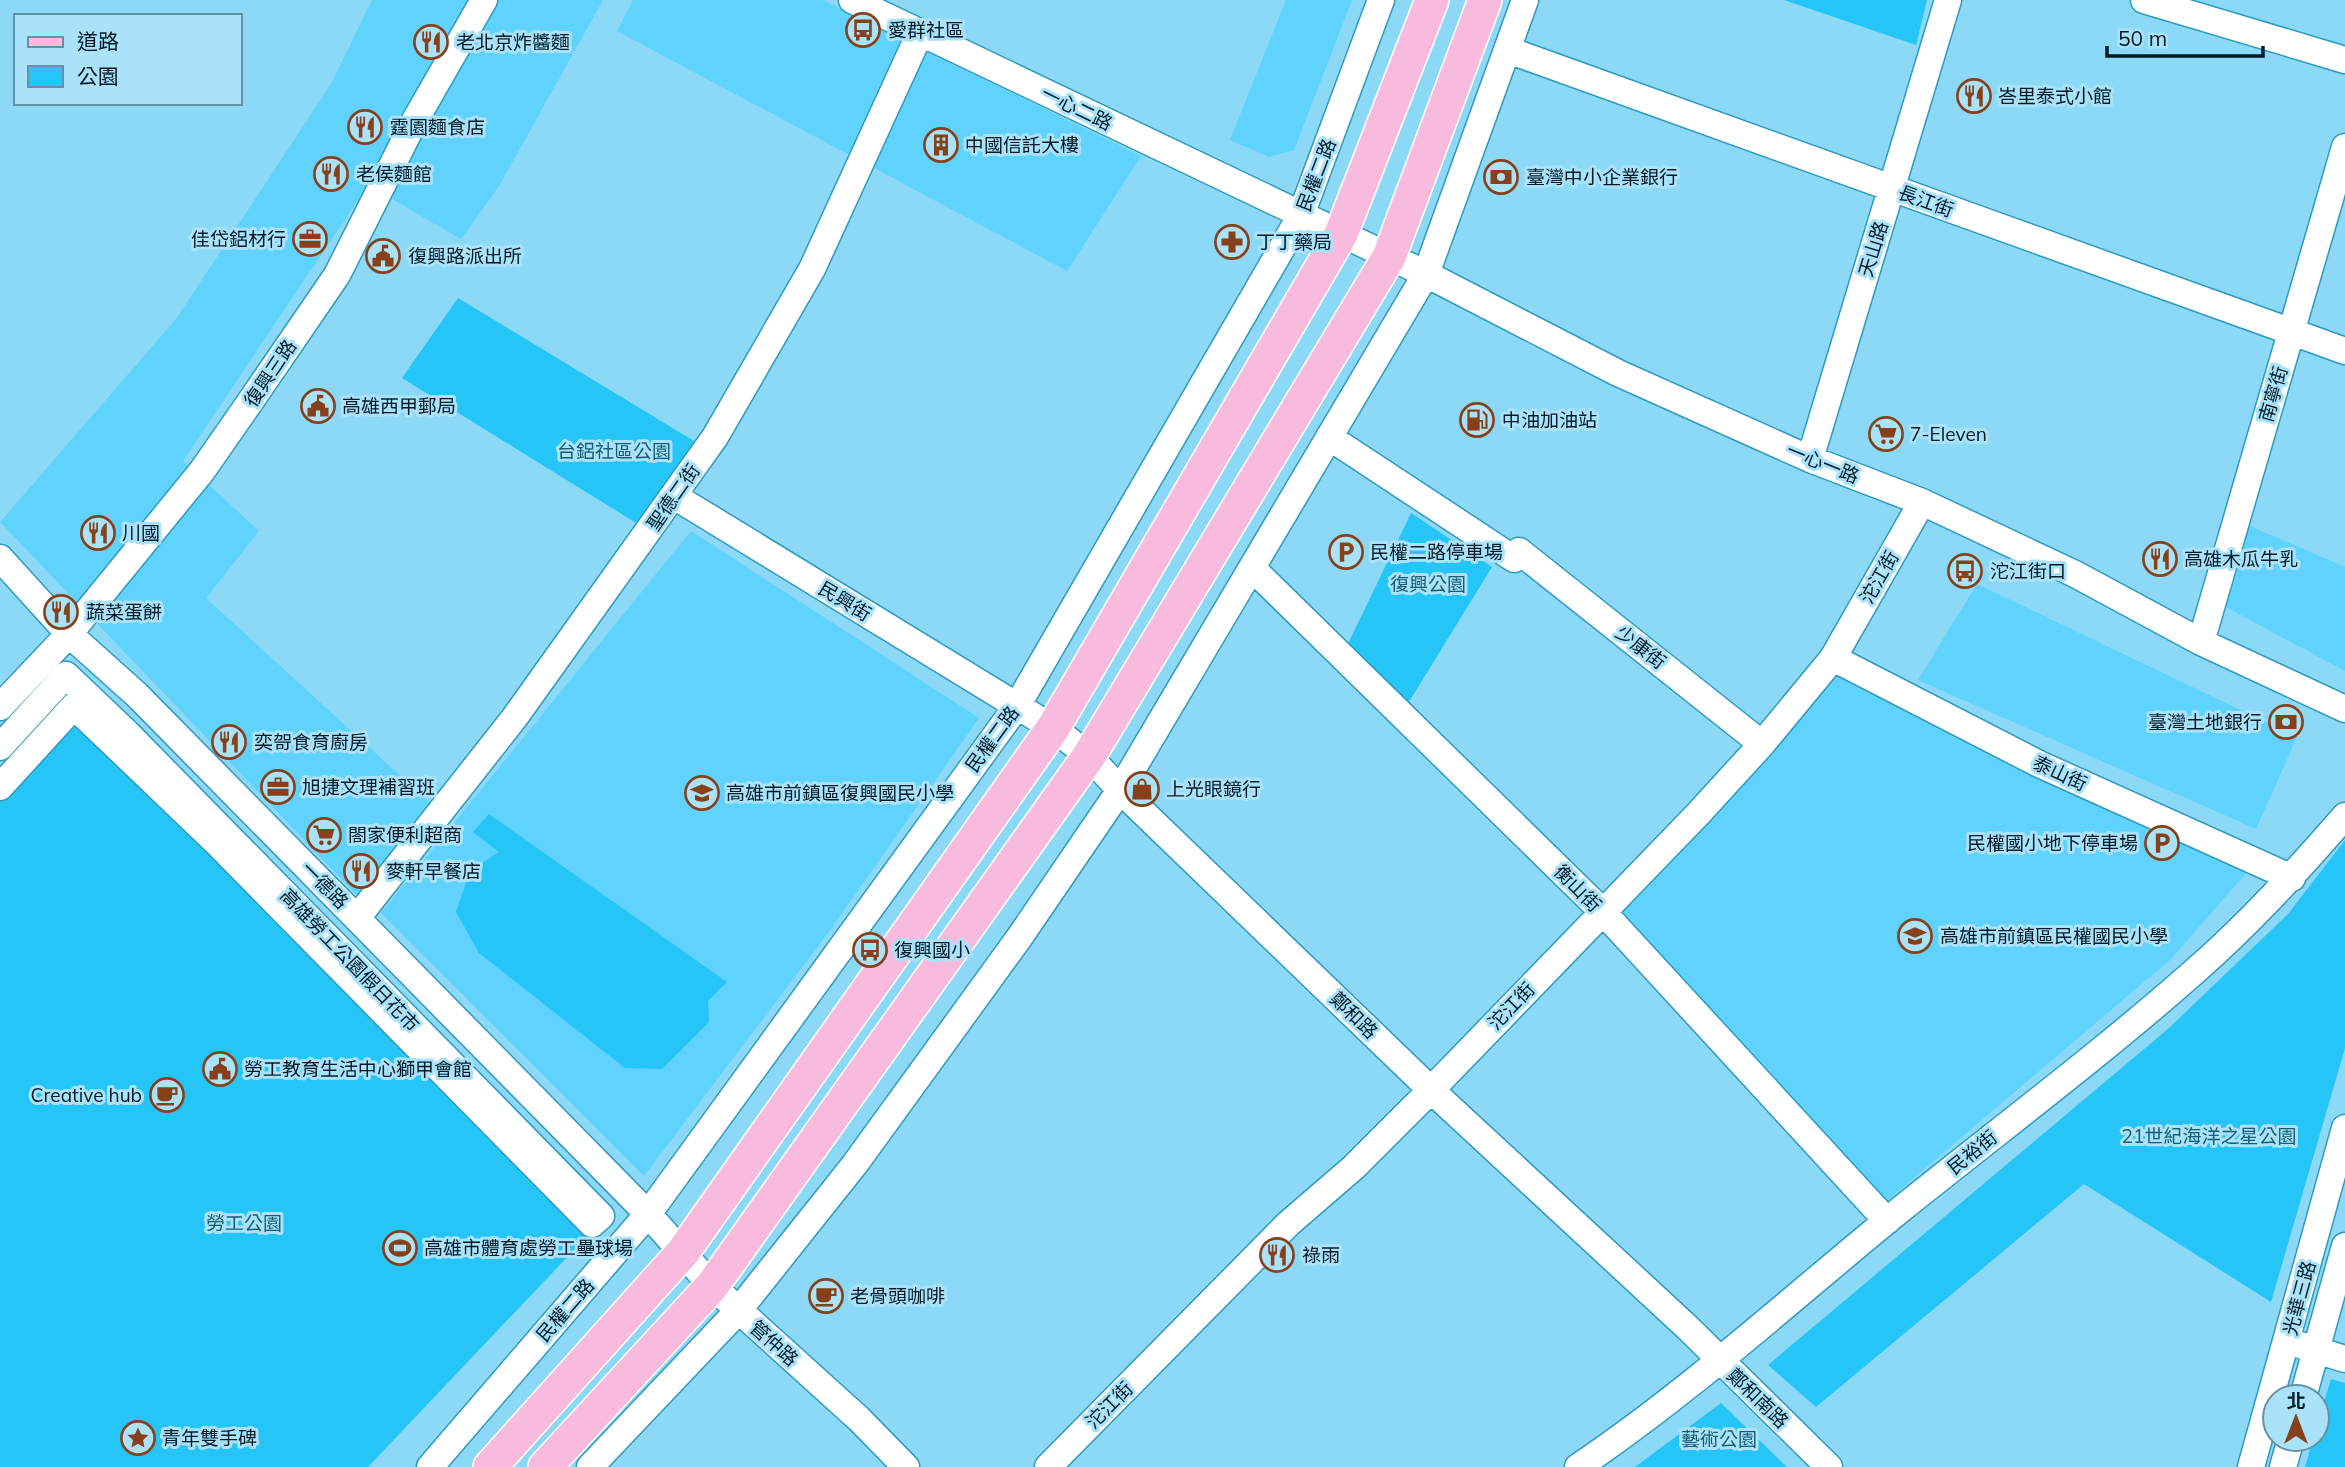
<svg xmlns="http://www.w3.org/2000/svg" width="2345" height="1467" font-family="Mulish,'Noto Sans TC',sans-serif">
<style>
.built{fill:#60d2fe}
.green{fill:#26c5f8}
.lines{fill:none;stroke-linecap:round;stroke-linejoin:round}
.minor-casing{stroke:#2e9ac0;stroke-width:29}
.major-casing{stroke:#fff;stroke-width:36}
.minor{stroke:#fff;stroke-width:26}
.major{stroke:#f8bbdd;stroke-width:33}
.labels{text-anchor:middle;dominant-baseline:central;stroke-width:6;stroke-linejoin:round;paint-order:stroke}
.poi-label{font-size:19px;fill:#001b27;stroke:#aae2fa;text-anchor:start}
.street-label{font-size:19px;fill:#001b27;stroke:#aae2fa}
.park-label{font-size:19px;fill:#145d76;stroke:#aae2fa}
</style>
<rect width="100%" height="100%" fill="#8bd8f7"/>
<!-- built -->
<path class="built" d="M 372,0 L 603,0 L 499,186 L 461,239 L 368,185 L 183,461 L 259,531 L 206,598 L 430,803 L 359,897 L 0,522 L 176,319 L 331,84 Z
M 633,0 L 823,0 L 1141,156 L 1067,271 L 617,31 Z
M 1286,0 L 1352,0 L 1294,150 L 1269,157 L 1230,140 Z
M 2243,523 L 2345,567 L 2345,671 L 2222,605 Z
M 691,531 L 979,718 L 831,929 L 644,1176 L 381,913 Z
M 1977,584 L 2297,737 L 2256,829 L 1918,680 Z
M 1839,674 L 2248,871 L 2171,959 L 1883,1204 L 1617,913 Z"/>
<!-- green -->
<path class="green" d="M 1784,0 L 1927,0 L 1916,45 Z
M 458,298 L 694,441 L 641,526 L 402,378 Z
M 1411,513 L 1492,567 L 1402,713 L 1343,654 Z
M 79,699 L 591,1232 L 368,1467 L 0,1467 L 0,784 Z
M 489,814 L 727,982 L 708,1001 L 709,1022 L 662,1069 L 625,1068 L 479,953 L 456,912 L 470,871 L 499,852 L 473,832 Z
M 2345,840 L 2345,1048 L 2271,1302 L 2084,1184 L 1816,1407 L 1768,1365 L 2169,1028 L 2288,914 Z
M 2331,1379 L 2345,1383 L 2345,1467 L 2305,1467 L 2313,1439 L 2317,1439 L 2317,1425 Z
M 1721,1403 L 1787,1467 L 1635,1467 Z"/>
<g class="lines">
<!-- minor casing -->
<g class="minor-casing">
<path id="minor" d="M 852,0 L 1426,274 L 1618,373 L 1810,459 L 1922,502 L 2075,574 L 2201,642 L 2345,709
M 2144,0 L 2345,60
M 1508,50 L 2345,351
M 1329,437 L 1514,559
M 1810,459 L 1948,0
M 674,496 L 1053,728 L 1089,756 L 1120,790 L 1431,1090 L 1688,1328 L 1829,1467
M 1519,551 L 1762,744
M 0,558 L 69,634 L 137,695 L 648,1214 L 712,1286 L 859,1419 L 906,1467
M 1253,569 L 1603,912 L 1887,1221
M 2201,642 L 2345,147
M 1833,658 L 2039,764 L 2292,878
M 0,707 L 69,634 L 202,471 L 250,402 L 337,275 L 414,122 L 484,0
M 0,747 L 66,675 L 127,733 L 601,1216 L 592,1224 L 215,841 L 74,706 L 0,787
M 357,918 L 515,717 L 715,437 L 812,269 L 920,33
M 2300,1345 L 2345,1359
M 2303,1397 L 2345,1246
M 430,1467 L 648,1214 L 1017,706 L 1301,215 L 1381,0
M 590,1467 L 738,1311 L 855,1164 L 1019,938 L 1120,790 L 1426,274 L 1525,0
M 1048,1467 L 1288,1224 L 1354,1167 L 1431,1090 L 1698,814 L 1762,744 L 1833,658 L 1922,502
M 1578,1467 C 1692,1390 1793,1297 1900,1210 C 1998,1131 2100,1055 2195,971 C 2249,924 2298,870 2345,816
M 2251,1467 L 2345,1128
M 2283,1467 L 2291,1439"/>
</g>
<!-- major casing -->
<g class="major-casing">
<path id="major" d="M 490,1467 L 683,1252 L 1053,728 L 1341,234 L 1432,0
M 545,1467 L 712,1286 L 1089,756 L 1389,257 L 1485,0"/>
</g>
<!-- minor -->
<use href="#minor" class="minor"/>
<!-- major -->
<use href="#major" class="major"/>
</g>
<!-- icons -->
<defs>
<g id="bus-ring" transform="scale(1.75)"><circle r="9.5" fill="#aae2fa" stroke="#86401a" stroke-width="1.5"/><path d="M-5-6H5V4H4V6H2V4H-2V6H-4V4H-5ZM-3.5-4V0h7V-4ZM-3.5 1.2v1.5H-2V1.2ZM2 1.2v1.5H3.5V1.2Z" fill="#86401a"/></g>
<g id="restaurant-ring" transform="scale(1.75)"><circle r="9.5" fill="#aae2fa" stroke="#86401a" stroke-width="1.5"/><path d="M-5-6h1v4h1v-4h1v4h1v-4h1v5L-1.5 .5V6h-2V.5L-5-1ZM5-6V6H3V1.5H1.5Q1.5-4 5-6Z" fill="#86401a"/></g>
<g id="building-ring" transform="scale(1.75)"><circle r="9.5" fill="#aae2fa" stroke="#86401a" stroke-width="1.5"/><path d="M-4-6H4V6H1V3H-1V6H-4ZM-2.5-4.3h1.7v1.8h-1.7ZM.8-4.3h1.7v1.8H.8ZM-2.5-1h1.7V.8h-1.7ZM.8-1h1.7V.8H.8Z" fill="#86401a"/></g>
<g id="bank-ring" transform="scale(1.75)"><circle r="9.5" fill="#aae2fa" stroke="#86401a" stroke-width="1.5"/><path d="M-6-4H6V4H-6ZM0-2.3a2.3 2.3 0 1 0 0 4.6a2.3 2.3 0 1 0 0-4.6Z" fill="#86401a"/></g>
<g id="office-ring" transform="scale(1.75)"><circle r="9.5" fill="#aae2fa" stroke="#86401a" stroke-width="1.5"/><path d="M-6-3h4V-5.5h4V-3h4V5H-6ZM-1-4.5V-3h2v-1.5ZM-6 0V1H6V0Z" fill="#86401a"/></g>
<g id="pharmacy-ring" transform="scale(1.75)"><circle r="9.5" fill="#aae2fa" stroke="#86401a" stroke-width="1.5"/><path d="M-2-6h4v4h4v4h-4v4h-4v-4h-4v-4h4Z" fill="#86401a"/></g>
<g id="civic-ring" transform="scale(1.75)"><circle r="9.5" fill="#aae2fa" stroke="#86401a" stroke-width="1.5"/><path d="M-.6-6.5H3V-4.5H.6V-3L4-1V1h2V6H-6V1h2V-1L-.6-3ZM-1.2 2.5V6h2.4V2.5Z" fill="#86401a"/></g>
<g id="fuel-ring" transform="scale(1.75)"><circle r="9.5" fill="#aae2fa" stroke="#86401a" stroke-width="1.5"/><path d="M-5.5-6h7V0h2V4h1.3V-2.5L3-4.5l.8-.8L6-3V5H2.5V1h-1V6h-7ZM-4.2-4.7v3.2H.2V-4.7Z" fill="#86401a"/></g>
<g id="supermarket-ring" transform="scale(1.75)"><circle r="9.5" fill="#aae2fa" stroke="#86401a" stroke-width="1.5"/><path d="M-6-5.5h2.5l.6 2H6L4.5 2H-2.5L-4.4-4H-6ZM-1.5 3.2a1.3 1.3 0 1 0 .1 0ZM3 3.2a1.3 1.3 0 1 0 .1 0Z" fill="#86401a"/></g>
<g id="parking-ring" transform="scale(1.75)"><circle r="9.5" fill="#aae2fa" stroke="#86401a" stroke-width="1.5"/><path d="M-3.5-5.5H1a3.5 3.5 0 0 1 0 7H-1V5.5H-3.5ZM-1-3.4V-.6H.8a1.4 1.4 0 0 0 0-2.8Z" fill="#86401a"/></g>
<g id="shop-ring" transform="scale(1.75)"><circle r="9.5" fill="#aae2fa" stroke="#86401a" stroke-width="1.5"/><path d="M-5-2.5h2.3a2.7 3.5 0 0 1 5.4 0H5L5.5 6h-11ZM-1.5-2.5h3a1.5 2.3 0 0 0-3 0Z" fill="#86401a"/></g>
<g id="school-ring" transform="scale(1.75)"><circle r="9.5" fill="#aae2fa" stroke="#86401a" stroke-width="1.5"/><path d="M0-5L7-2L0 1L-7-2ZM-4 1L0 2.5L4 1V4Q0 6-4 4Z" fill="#86401a"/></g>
<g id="cafe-ring" transform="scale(1.75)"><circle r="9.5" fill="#aae2fa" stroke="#86401a" stroke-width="1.5"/><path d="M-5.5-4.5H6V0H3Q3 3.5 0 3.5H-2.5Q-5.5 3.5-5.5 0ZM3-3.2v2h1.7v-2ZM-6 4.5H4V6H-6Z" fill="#86401a"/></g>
<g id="stadium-ring" transform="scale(1.75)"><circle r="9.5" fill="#aae2fa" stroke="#86401a" stroke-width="1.5"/><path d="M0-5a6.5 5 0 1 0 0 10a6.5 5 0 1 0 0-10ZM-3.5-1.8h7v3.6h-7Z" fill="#86401a"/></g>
<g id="sight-ring" transform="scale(1.75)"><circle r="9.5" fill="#aae2fa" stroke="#86401a" stroke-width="1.5"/><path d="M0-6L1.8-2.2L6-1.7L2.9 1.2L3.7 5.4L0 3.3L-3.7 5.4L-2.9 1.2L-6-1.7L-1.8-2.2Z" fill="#86401a"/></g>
</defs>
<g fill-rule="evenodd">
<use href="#bus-ring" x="863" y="30"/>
<use href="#restaurant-ring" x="431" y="42"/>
<use href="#restaurant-ring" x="1974" y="96"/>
<use href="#restaurant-ring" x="365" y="127"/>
<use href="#building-ring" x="941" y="145"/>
<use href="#restaurant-ring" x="331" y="174"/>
<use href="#bank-ring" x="1501" y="177"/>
<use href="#office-ring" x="310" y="239"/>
<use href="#pharmacy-ring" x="1232" y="242"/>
<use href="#civic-ring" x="383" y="256"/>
<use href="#civic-ring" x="318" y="406"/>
<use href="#fuel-ring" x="1477" y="420"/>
<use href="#supermarket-ring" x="1886" y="434"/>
<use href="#restaurant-ring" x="98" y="533"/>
<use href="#parking-ring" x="1346" y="552"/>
<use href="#restaurant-ring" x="2160" y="559"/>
<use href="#bus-ring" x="1965" y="571"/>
<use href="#restaurant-ring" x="61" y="612"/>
<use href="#bank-ring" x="2286" y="722"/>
<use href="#restaurant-ring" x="229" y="742"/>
<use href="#office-ring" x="278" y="787"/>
<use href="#shop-ring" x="1142" y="789"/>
<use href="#school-ring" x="702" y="793"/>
<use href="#supermarket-ring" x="324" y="835"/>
<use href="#parking-ring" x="2162" y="843"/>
<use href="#restaurant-ring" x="361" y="871"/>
<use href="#school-ring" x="1915" y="936"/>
<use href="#bus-ring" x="870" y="950"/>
<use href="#civic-ring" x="220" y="1069"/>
<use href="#cafe-ring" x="167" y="1095"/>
<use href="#stadium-ring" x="400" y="1248"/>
<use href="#restaurant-ring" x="1277" y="1255"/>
<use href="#cafe-ring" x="826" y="1296"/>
<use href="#sight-ring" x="138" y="1438"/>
</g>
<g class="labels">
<!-- poi labels -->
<g class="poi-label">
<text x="888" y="30">愛群社區</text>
<text x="456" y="42">老北京炸醬麵</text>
<text x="1998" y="96">峇里泰式小館</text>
<text x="390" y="127">霆園麵食店</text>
<text x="965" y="145">中國信託大樓</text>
<text x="356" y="174">老侯麵館</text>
<text x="1526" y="177">臺灣中小企業銀行</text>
<text x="286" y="239" text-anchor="end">佳岱鋁材行</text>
<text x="1256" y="242">丁丁藥局</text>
<text x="408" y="256">復興路派出所</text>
<text x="342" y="406">高雄西甲郵局</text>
<text x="1502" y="420">中油加油站</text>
<text x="1910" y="434">7-Eleven</text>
<text x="122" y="533">川國</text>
<text x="1370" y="552">民權二路停車場</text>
<text x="2184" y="559">高雄木瓜牛乳</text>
<text x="1990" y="571">沱江街口</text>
<text x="86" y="612">蔬菜蛋餅</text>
<text x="2262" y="722" text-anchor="end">臺灣土地銀行</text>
<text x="254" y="742">奕哿食育廚房</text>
<text x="302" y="787">旭捷文理補習班</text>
<text x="1166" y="789">上光眼鏡行</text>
<text x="726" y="793">高雄市前鎮區復興國民小學</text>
<text x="348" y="835">閤家便利超商</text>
<text x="2138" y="843" text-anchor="end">民權國小地下停車場</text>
<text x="386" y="871">麥軒早餐店</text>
<text x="1940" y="936">高雄市前鎮區民權國民小學</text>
<text x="894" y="950">復興國小</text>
<text x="244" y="1069">勞工教育生活中心獅甲會館</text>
<text x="142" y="1095" text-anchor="end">Creative hub</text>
<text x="424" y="1248">高雄市體育處勞工壘球場</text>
<text x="1302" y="1255">祿雨</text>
<text x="850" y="1296">老骨頭咖啡</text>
<text x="162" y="1438">青年雙手碑</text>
</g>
<!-- street labels -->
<g class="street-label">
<text transform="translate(1077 108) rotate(26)">一心二路</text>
<text transform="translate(1316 175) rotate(-69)">民權二路</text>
<text transform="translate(1926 201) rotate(20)">長江街</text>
<text transform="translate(1873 249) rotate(-73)">天山路</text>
<text transform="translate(270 373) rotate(-56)">復興三路</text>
<text transform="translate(2273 394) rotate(-74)">南寧街</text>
<text transform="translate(1823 463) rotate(22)">一心一路</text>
<text transform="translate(673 497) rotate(-55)">聖德二街</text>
<text transform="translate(1879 577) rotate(-60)">沱江街</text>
<text transform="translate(845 601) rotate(31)">民興街</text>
<text transform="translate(1641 647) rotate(38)">少康街</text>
<text transform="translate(992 739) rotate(-54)">民權二路</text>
<text transform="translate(2060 773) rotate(25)">泰山街</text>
<text transform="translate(325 885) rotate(45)">一德路</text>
<text transform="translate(1578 888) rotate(45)">衡山街</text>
<text transform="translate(350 960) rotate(46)">高雄勞工公園假日花市</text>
<text transform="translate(1511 1006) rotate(-46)">沱江街</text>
<text transform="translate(1354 1015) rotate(44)">鄭和路</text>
<text transform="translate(1972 1152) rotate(-39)">民裕街</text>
<text transform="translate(2299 1298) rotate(-75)">光華三路</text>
<text transform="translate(565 1310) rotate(-49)">民權二路</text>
<text transform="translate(774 1343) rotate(42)">管仲路</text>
<text transform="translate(1758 1398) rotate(44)">鄭和南路</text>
<text transform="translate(1109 1405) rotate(-45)">沱江街</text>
</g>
<!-- park labels -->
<g class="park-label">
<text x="614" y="451">台鋁社區公園</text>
<text x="1428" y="584">復興公園</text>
<text x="2209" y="1136">21世紀海洋之星公園</text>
<text x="244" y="1223">勞工公園</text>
<text x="1719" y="1439">藝術公園</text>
</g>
</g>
<!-- legend -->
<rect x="14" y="14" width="228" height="91" fill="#aae2fa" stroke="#6692a6" stroke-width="2"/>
<rect x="28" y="37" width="35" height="10" fill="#f8bbdd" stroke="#6692a6" stroke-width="2"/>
<text x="77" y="49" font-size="21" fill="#001b27">道路</text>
<rect x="28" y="66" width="35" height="21" fill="#26c5f8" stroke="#6692a6" stroke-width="2"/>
<text x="77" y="84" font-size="21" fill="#001b27">公園</text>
<!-- north arrow -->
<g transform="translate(2296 1418)"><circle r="33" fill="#aae2fa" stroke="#6692a6" stroke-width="2"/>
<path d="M0-5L12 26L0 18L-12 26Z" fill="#86401a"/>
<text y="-10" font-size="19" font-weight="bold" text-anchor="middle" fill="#001b27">北</text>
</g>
<!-- scale -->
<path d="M2107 46v10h156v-10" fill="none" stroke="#001b27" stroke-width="3.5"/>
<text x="2118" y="46" font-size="21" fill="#001b27" stroke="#aae2fa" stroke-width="5" paint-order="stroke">50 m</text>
</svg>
